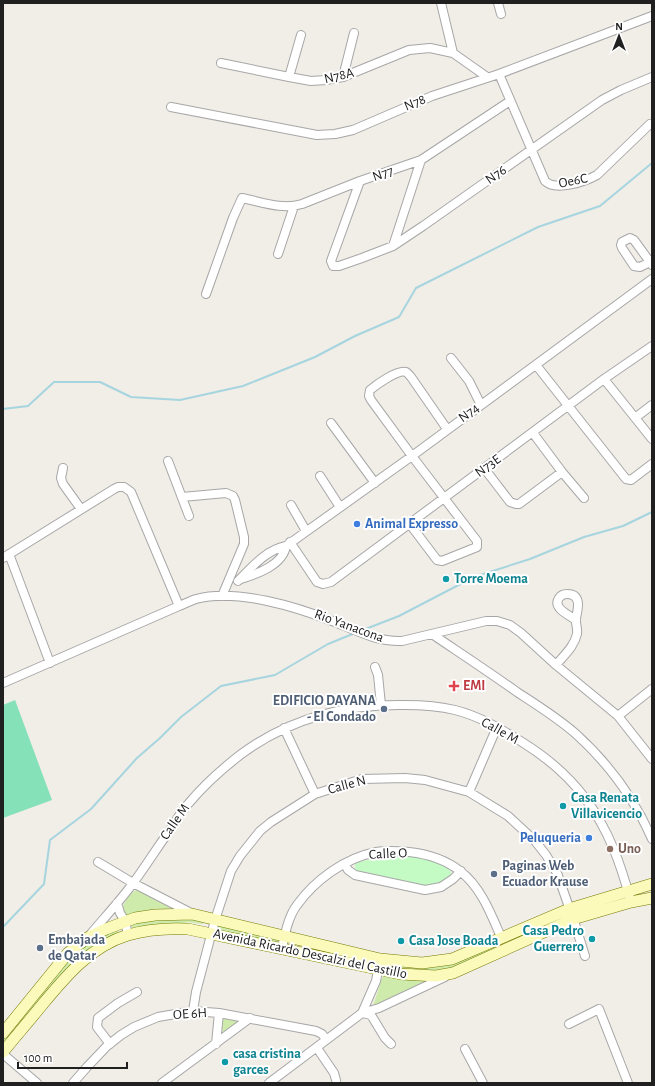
<svg xmlns="http://www.w3.org/2000/svg" width="655" height="1086" font-family="'Alegreya Sans',sans-serif">
<style>
.grass{fill:#cfebac}
.park{fill:#c4fbc5}
.pitch{fill:#84e1b8}
.lines{fill:none;stroke-linecap:round;stroke-linejoin:round}
.stream{stroke:#a6d5df;stroke-width:2}
.street-casing{stroke:#a7a7a7;stroke-width:10}
.secondary-casing{stroke:#757b03;stroke-width:12}
.street{stroke:#fff;stroke-width:8}
.secondary{stroke:#fbfabb;stroke-width:11}
.shop-dot{fill:#3f7fe0;stroke:#fff;stroke-width:1.5}
.culture-dot{fill:#0f9aa8;stroke:#fff;stroke-width:1.5}
.health-dot{fill:#e0444e;stroke:#fff;stroke-width:1.5}
.service-dot{fill:#5c6f8a;stroke:#fff;stroke-width:1.5}
.education-dot{fill:#8d6e63;stroke:#fff;stroke-width:1.5}
.labels{text-anchor:middle;dominant-baseline:central;stroke-width:4;stroke-linejoin:round;paint-order:stroke}
.street-label{font-size:14px;fill:#202020;stroke:#fff}
.shop-label{font-size:14px;font-weight:bold;fill:#366cbe;stroke:#fff;text-anchor:start}
.culture-label{font-size:14px;font-weight:bold;fill:#0d838f;stroke:#fff;text-anchor:start}
.health-label{font-size:14px;font-weight:bold;fill:#be3a42;stroke:#fff;text-anchor:start}
.service-label{font-size:14px;font-weight:bold;fill:#4e5e75;stroke:#fff;text-anchor:start}
.education-label{font-size:14px;font-weight:bold;fill:#785e54;stroke:#fff;text-anchor:start}
</style>
<rect width="100%" height="100%" fill="#f1ede7"/>
<!-- grass -->
<path class="grass" d="M 137,890 L 169,906 L 169,911 L 129,917 L 124,914 L 122,909 C 124,903 130,892 137,890 Z
M 167,918 L 204,920 L 203,924 L 187,922 L 182,925 L 133,929 L 130,923 Z
M 221,924 L 279,938 L 280,941 L 277,943 L 219,931 L 217,927 Z
M 541,926 L 539,931 L 447,971 L 416,973 L 385,966 L 388,963 L 423,966 Z
M 117,928 L 119,934 L 102,943 L 3,1047 L 3,1036 L 60,966 L 92,939 Z
M 387,974 L 434,980 L 377,1006 L 373,1006 L 382,978 Z
M 226,1017 L 238,1020 L 238,1024 L 225,1033 L 222,1030 L 223,1020 Z"/>
<!-- park -->
<path class="park" d="M 401,855 C 416,857 442,859 451,872 L 451,877 L 440,883 L 426,886 L 358,872 L 355,868 L 355,864 L 359,862 L 385,856 Z"/>
<!-- pitch -->
<path class="pitch" d="M 15,700 L 52,800 L 3,818 L 3,705 Z"/>
<g class="lines">
<!-- stream -->
<path class="stream" d="M 3,409 L 28,406 L 54,382 L 100,382 L 131,397 L 180,400 L 243,386 L 315,357 L 355,336 L 399,317 L 416,288 L 538,227 L 600,206 L 652,163
M 363,630 L 399,616 L 474,577 L 530,559 L 584,537 L 623,526 L 652,512
M 3,927 L 44,884 L 50,840 L 91,809 L 137,758 L 160,738 L 181,717 L 221,686 L 275,675 L 328,644 L 355,633"/>
<!-- street casing -->
<g class="street-casing">
<path id="street" d="M 441,3 L 453,53 L 487,77
M 498,3 L 501,14
M 221,63 L 289,77 L 311,81 L 326,80 L 343,77 L 409,50 L 430,48 L 453,53
M 499,74 L 545,181 C 556,192 586,181 597,175 L 650,124
M 289,77 L 301,35
M 343,77 L 354,33
M 171,107 L 317,135 L 335,134 L 353,130 L 432,96 L 499,74 L 652,16
M 360,181 L 331,261 L 333,266 L 339,266 L 362,258 L 393,246 L 423,226 L 602,100 L 621,90 L 652,77
M 393,246 L 421,160
M 278,254 L 294,206
M 650,262 L 640,267 L 634,266 L 622,248 L 621,245 L 622,242 L 630,238 L 634,240 L 650,262 L 652,265
M 206,294 L 233,218 L 242,198 C 262,202 282,210 302,204 L 360,181 L 421,160 L 510,101
M 451,358 L 469,381 L 481,405
M 536,365 L 626,479 L 631,480 L 652,464
M 604,379 L 652,439
M 635,418 L 652,405
M 331,423 L 375,483
M 533,433 L 562,472 L 584,498
M 168,461 L 189,516
M 63,468 L 61,478 L 63,484 L 81,509
M 484,468 L 510,502 L 516,504 L 519,504 L 562,472
M 320,476 L 340,507
M 182,497 L 226,493 L 233,496 L 235,500 L 244,537 L 244,544 L 222,596
M 291,505 L 306,531
M 409,523 L 437,560 L 442,561 L 477,547 L 477,541 L 412,456 L 371,400 L 369,396 L 370,390 C 376,385 398,369 406,372 C 408,373 409,375 411,377 L 447,429
M 290,542 L 317,582 L 323,584 L 331,582 L 604,379 L 652,346
M 9,554 L 50,663
M 3,558 L 114,489 L 118,487 L 124,487 L 131,492 L 179,606
M 241,579 C 257,574 283,565 286,546
M 238,581 C 252,567 266,550 286,546 L 412,456 L 652,279
M 432,634 C 460,653 489,672 517,692 C 537,705 558,718 576,734 C 608,763 635,800 652,839
M 556,665 C 564,655 574,647 577,634 C 578,628 575,623 576,618 C 578,609 582,594 567,594 C 564,594 561,595 559,598 C 552,608 569,615 576,620
M 375,667 L 378,675 L 381,705
M 3,683 L 179,606 C 184,604 190,601 196,599 C 236,588 297,607 335,622 C 357,631 378,642 402,641 L 486,621 L 497,621 L 510,625 L 521,633 L 556,665 L 618,716 L 652,759
M 618,716 L 652,689
M 284,728 L 315,794
M 469,792 L 497,727
M 98,862 L 133,883 L 191,913
M 345,864 L 348,870 L 355,875 L 425,890 L 441,887 L 453,879 L 461,871
M 117,903 L 120,913 L 125,921 L 128,935
M 89,936 C 104,918 120,901 134,882 C 147,864 159,845 172,827 C 177,819 182,810 189,803 C 204,785 222,769 240,755 C 288,719 345,704 404,705 C 421,705 439,706 455,710 C 479,716 501,729 522,742 C 546,757 568,775 585,798 C 609,830 621,865 631,902
M 282,948 C 285,934 288,917 297,905 C 315,880 345,858 376,852 C 387,850 398,851 409,852 C 427,854 446,860 460,871 C 481,887 491,914 501,937
M 193,1011 L 196,992 L 215,920 L 231,871 L 240,856 L 260,831 L 271,822 L 315,794 L 362,779 L 405,778 L 425,780 L 469,792 L 508,816 L 535,841 L 546,855 L 557,873 L 575,924 L 585,956
M 362,1013 L 376,981 L 379,965
M 363,1013 L 371,1015 L 385,1038 L 391,1044
M 569,1024 L 599,1009 L 628,1083
M 110,1044 L 97,1027 L 98,1018 L 118,1003 L 137,992
M 216,1044 L 219,1013
M 317,1048 L 334,1073 L 336,1080
M 465,1049 L 483,1083
M 3,1054 L 37,1083
M 73,1083 L 87,1067 L 107,1046 L 121,1035 L 134,1027 L 158,1017 L 193,1011 L 219,1013 L 316,1031 L 322,1034 L 326,1039
M 162,1083 L 250,1018
M 269,1083 L 362,1013 L 379,1008 L 445,977"/>
</g>
<!-- secondary casing -->
<g class="secondary-casing">
<path id="secondary" d="M 3,1033 L 68,953 L 87,938 L 106,929 L 135,918 L 155,915 L 192,914 L 380,959 L 422,963 L 452,959 L 569,909 L 652,884
M 3,1052 C 16,1036 29,1021 42,1005 C 66,976 91,946 128,935 C 148,929 168,928 188,929 L 401,974 L 436,976 L 453,973 L 573,919 L 631,902 L 652,898"/>
</g>
<!-- street -->
<use href="#street" class="street"/>
<!-- secondary -->
<use href="#secondary" class="secondary"/>
</g>
<!-- markers -->
<g class="shop-dot">
<circle cx="357" cy="524" r="4"/>
<circle cx="589" cy="838" r="4"/>
</g>
<g class="culture-dot">
<circle cx="446" cy="579" r="4"/>
<circle cx="563" cy="806" r="4"/>
<circle cx="592" cy="939" r="4"/>
<circle cx="401" cy="941" r="4"/>
<circle cx="225" cy="1062" r="4"/>
</g>
<path class="health-dot" d="M452 680h4v4h4v4h-4v4h-4v-4h-4v-4h4z"/>
<g class="service-dot">
<circle cx="384" cy="709" r="4"/>
<circle cx="494" cy="874" r="4"/>
<circle cx="40" cy="948" r="4"/>
</g>
<circle class="education-dot" cx="610" cy="849" r="4"/>
<g class="labels">
<!-- street labels -->
<g class="street-label">
<text transform="translate(339 76) rotate(-13)">N78A</text>
<text transform="translate(415 103) rotate(-22)">N78</text>
<text transform="translate(383 174) rotate(-19)">N77</text>
<text transform="translate(496 175) rotate(-35)">N76</text>
<text transform="translate(573 181) rotate(-11)">Oe6C</text>
<text transform="translate(469 413) rotate(-36)">N74</text>
<text transform="translate(488 466) rotate(-36)">N73E</text>
<text transform="translate(349 626) rotate(20)">Rio Yanacona</text>
<text transform="translate(500 731) rotate(29)">Calle M</text>
<text transform="translate(347 785) rotate(-15)">Calle N</text>
<text transform="translate(175 822) rotate(-55)">Calle M</text>
<text transform="translate(388 854) rotate(-3)">Calle O</text>
<text transform="translate(310 954) rotate(12)">Avenida Ricardo Descalzi del Castillo</text>
<text transform="translate(190 1014) rotate(-4)">OE 6H</text>
</g>
<!-- shop labels -->
<g class="shop-label">
<text x="365" y="524">Animal Expresso</text>
<text x="581" y="838" text-anchor="end">Peluqueria</text>
</g>
<!-- culture labels -->
<g class="culture-label">
<text x="454" y="579">Torre Moema</text>
<text x="571" y="798">Casa Renata<tspan x="571" dy="16">Villavicencio</tspan></text>
<text x="584" y="931" text-anchor="end">Casa Pedro<tspan x="584" dy="16">Guerrero</tspan></text>
<text x="409" y="941">Casa Jose Boada</text>
<text x="233" y="1054">casa cristina<tspan x="233" dy="16">garces</tspan></text>
</g>
<!-- health labels -->
<g class="health-label">
<text x="463" y="686">EMI</text>
</g>
<!-- service labels -->
<g class="service-label">
<text x="376" y="701" text-anchor="end">EDIFICIO DAYANA<tspan x="376" dy="16">- El Condado</tspan></text>
<text x="502" y="866">Paginas Web<tspan x="502" dy="16">Ecuador Krause</tspan></text>
<text x="48" y="940">Embajada<tspan x="48" dy="16">de Qatar</tspan></text>
</g>
<!-- education labels -->
<g class="education-label">
<text x="618" y="849">Uno</text>
</g>
</g>
<!-- border -->
<rect width="655" height="1086" fill="none" stroke="#202020" stroke-width="8"/>
<!-- north arrow -->
<g transform="translate(619 36)" stroke="#ffffff" stroke-width="3" paint-order="stroke">
<path d="M0-3L7 15L0 10L-7 15Z" fill="#202020"/>
<text y="-6" font-size="11" font-weight="bold" text-anchor="middle" fill="#202020">N</text>
</g>
<!-- scale -->
<path d="M18 1062v6h109v-6" fill="none" stroke="#202020" stroke-width="2"/>
<text x="24" y="1062" font-size="12" fill="#202020" stroke="#ffffff" stroke-width="3" paint-order="stroke">100 m</text>
</svg>
